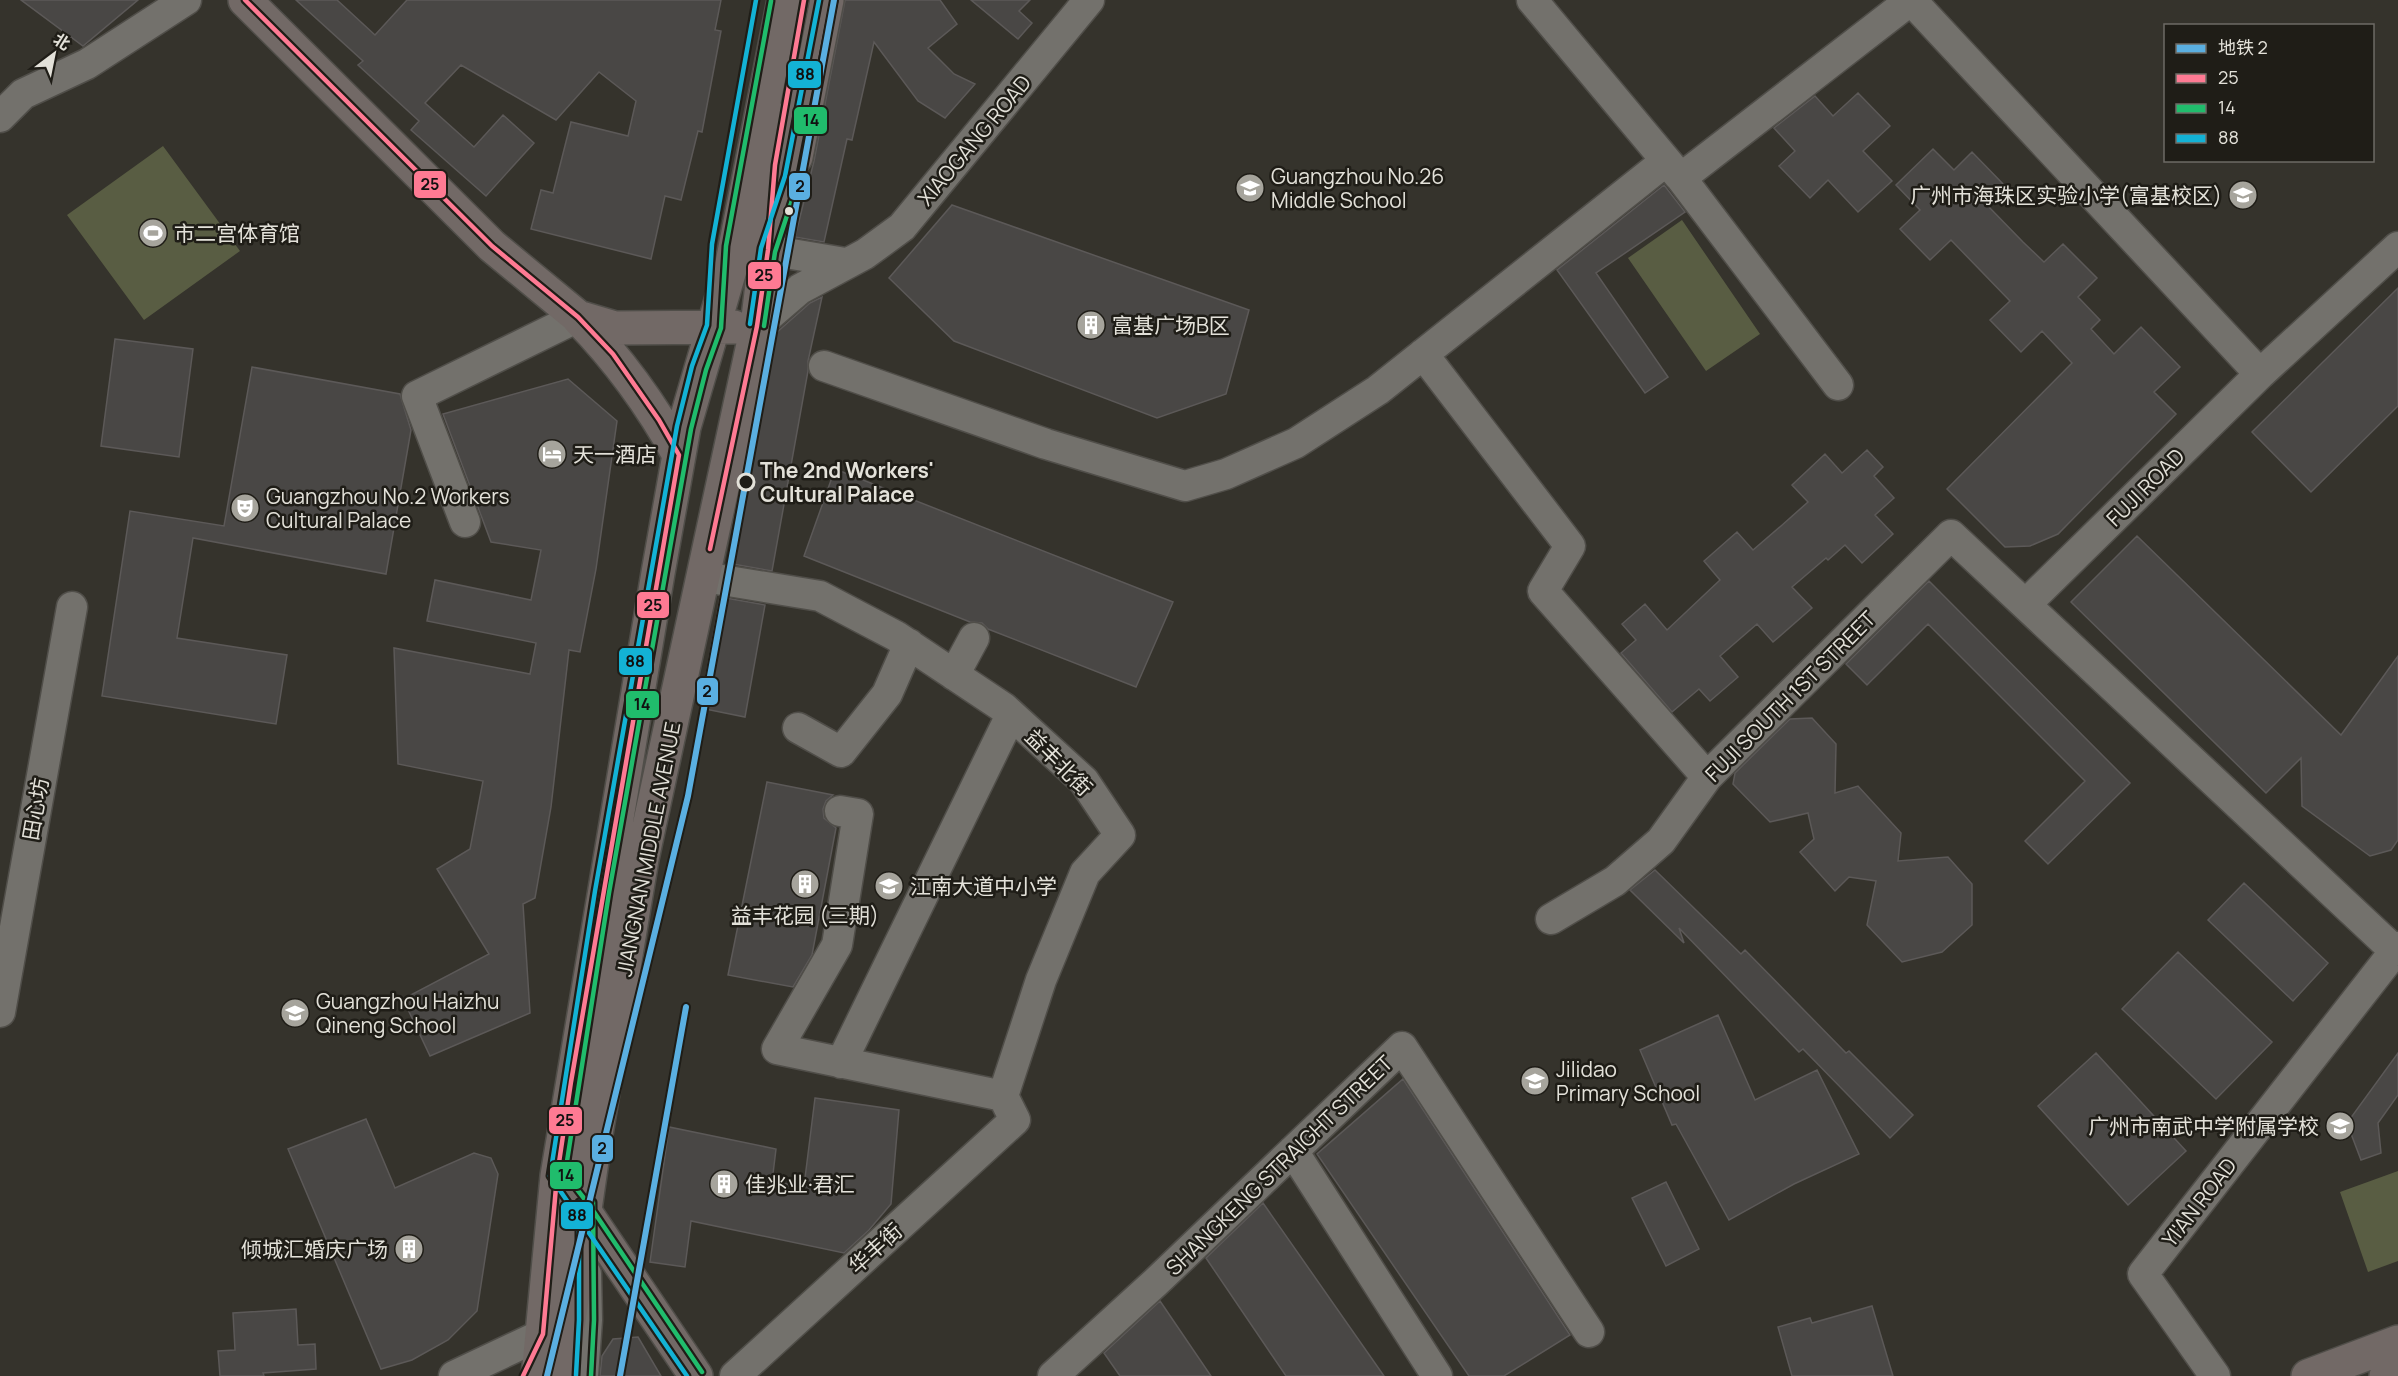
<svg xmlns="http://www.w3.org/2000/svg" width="2398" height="1376" font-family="Manrope,'Noto Sans SC',sans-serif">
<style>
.green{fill:#595d43}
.building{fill:#494745;stroke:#5c5958;stroke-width:1.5}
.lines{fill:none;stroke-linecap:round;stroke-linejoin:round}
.minor-casing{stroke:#504e49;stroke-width:33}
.major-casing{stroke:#504e49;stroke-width:36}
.minor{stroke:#73716c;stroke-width:30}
.major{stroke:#726966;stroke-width:33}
.bus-1-casing{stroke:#1f1d17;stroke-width:9}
.bus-2-casing{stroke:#1f1d17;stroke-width:9}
.bus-3-casing{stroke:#1f1d17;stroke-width:9}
.bus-1{stroke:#fe7a93;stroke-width:4.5}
.bus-2{stroke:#20bc6c;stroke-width:4.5}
.bus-3{stroke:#13b2d5;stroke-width:4.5}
.metro-1-casing{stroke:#1f1d17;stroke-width:10}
.metro-1{stroke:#5aafe1;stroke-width:6}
.bus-dot{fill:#e3e1d9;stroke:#1f1d17;stroke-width:2}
.stop-dot{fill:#1f1d17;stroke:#e3e1d9;stroke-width:3}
.labels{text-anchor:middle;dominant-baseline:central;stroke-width:5;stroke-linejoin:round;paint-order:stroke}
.street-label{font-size:21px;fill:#e3e1d9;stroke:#1f1d17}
.poi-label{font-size:21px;fill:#e3e1d9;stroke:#1f1d17;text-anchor:start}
.stop-label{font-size:21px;font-weight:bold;fill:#e3e1d9;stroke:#1f1d17;text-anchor:start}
.line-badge{stroke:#1f1d17;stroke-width:2}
.pale-badge-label{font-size:16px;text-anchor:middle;font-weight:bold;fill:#111}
</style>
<rect width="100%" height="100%" fill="#35332c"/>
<!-- green -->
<path class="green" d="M 163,146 L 240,251 L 144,320 L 67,215 Z
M 1682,220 L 1760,334 L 1706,371 L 1628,258 Z
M 2398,1171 L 2398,1261 L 2368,1272 L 2340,1192 Z"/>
<!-- building -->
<path class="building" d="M 21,0 L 138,0 L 83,46 Z
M 296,0 L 337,0 L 375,35 L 407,0 L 721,0 L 715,30 L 721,31 L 702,132 L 698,131 L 681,200 L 665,196 L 651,259 L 531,229 L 541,190 L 553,193 L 571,122 L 628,136 L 636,101 L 599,72 L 556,120 L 461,65 L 425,103 L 474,147 L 503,115 L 534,143 L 486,196 L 411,130 L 419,121 L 358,65 L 363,61 Z
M 845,0 L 940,0 L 957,24 L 928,48 L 954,74 L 975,84 L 945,118 L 918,101 L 874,42 L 852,140 L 847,139 L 824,242 L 795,237 L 814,161 Z
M 971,0 L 1030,0 L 1019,11 L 1032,23 L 1018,39 Z
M 1858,93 L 1890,126 L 1863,151 L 1892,181 L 1858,212 L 1828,180 L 1810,198 L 1779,166 L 1795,151 L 1774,128 L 1815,96 L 1833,116 Z
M 1933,149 L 1954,170 L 1972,152 L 2006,187 L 1987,205 L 2023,242 L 2044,262 L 2063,244 L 2097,278 L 2078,297 L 2100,320 L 2091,329 L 2114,354 L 2141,327 L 2180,367 L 2154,392 L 2176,414 L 2058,534 L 2030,546 L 2005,547 L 1947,489 L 2072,363 L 2042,331 L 2021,352 L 1990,320 L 2010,301 L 1951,240 L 1930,260 L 1900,229 L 1920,210 L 1896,185 Z
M 1664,185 L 1685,212 L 1596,273 L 1668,377 L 1645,393 L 1557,270 Z
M 952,205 L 1249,310 L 1226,394 L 1157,418 L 954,341 L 889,278 Z
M 2398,288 L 2398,406 L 2311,492 L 2252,432 Z
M 822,297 L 808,361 L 808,371 L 772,571 L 727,563 L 775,334 L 810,303 Z
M 115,339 L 193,349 L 179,457 L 101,446 Z
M 252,367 L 400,394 L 411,430 L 386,574 L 193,538 L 177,638 L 287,655 L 276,724 L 102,696 L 130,511 L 224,526 Z
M 568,379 L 617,421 L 596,569 L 580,652 L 569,650 L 551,807 L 535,898 L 523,904 L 530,1013 L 430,1056 L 403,999 L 489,954 L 437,869 L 470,849 L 483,781 L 398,764 L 394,648 L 530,674 L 536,643 L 427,621 L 435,580 L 531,600 L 541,550 L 491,542 L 443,414 Z
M 1867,450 L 1883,467 L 1874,476 L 1894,498 L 1875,515 L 1893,534 L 1862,563 L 1845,545 L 1828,560 L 1826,558 L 1792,587 L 1812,608 L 1773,642 L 1757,624 L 1720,656 L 1738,677 L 1710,701 L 1699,689 L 1672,712 L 1621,653 L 1636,640 L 1622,624 L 1645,604 L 1667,630 L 1720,580 L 1704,561 L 1737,532 L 1753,550 L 1781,526 L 1808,502 L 1792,485 L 1825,454 L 1842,473 Z
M 835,469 L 1173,602 L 1136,687 L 988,629 L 982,623 L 970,622 L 804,556 Z
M 2137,536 L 2341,735 L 2398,656 L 2398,840 L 2391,850 L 2370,856 L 2302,806 L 2301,758 L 2266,793 L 2071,602 Z
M 1929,581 L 2130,783 L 2048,864 L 2025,841 L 2085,781 L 1928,624 L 1867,685 L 1846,664 Z
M 720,597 L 765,605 L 745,717 L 700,708 Z
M 1812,718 L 1836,744 L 1835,793 L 1858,786 L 1901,833 L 1898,861 L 1948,857 L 1972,884 L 1972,925 L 1942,952 L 1902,962 L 1867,925 L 1876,881 L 1849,877 L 1835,891 L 1800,852 L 1814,839 L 1808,813 L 1770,822 L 1733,784 L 1735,773 L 1790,719 Z
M 767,782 L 833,795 L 826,801 L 823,809 L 824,818 L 836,828 L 812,955 L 793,987 L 728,975 Z
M 1655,870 L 1741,954 L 1745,950 L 1846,1053 L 1849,1051 L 1913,1115 L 1890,1138 L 1803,1049 L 1799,1052 L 1679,928 L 1684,943 L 1630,890 Z
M 2244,883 L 2328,963 L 2293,1001 L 2208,920 Z
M 2178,952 L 2272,1042 L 2216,1099 L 2122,1009 Z
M 1718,1015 L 1755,1100 L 1817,1070 L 1859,1154 L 1794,1184 L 1729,1220 L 1676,1124 L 1672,1125 L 1640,1050 Z
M 2096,1053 L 2186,1151 L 2128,1205 L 2038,1106 Z
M 2398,1053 L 2398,1095 L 2378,1123 L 2381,1153 L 2361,1160 L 2347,1123 Z
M 1403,1079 L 1570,1335 L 1504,1376 L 1469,1376 L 1317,1154 Z
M 815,1098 L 899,1110 L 891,1204 L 869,1230 L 844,1253 L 691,1221 L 685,1267 L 650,1262 L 669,1127 L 776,1149 L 772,1182 L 804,1186 Z
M 366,1119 L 395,1188 L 474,1153 L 491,1158 L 498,1174 L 477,1311 L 448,1340 L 412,1360 L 381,1369 L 288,1149 Z
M 1666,1182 L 1699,1249 L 1666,1266 L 1632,1198 Z
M 1263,1203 L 1384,1376 L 1286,1376 L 1206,1258 Z
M 1160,1301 L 1211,1376 L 1120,1376 L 1104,1353 Z
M 1872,1306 L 1893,1376 L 1792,1376 L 1778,1327 L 1810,1318 L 1812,1323 Z
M 296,1309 L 298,1345 L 315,1344 L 316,1369 L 263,1373 L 264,1376 L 220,1376 L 218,1351 L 235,1350 L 233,1313 Z
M 638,1337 L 661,1376 L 600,1376 L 602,1356 L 613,1339 Z"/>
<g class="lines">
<!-- minor casing -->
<g class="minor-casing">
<path id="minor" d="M 1532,0 L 1679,176
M 1911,0 L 2260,374
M 0,117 L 23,94 L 87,64 L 186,0
M 768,250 L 845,263
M 757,326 L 800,289 L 865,254 L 902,227 L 1089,0
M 1423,354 L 1570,546 L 1543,591 L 1707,777
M 824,366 L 1046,444 L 1185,486 L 1226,474 L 1296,443 L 1378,390 L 1666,161
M 1838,385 L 1681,178 L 1911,0
M 465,522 L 417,396 L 578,317
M 704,577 L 820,596 L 896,636 L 1004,708 L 1084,781 L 1120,835 L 1085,873 L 1041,980 L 1003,1096 L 1015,1120 L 735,1376
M 2026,604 L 2260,374 L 2398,247
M 954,675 L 974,638
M 798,728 L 841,752 L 887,694 L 909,644
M 840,811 L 858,814 L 837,945 L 777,1049 L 1003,1096
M 1551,919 L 1615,881 L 1661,841 L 1707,777 L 1951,535 L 2395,951
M 0,1012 L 72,607
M 841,1063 L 1011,715
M 1293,1151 L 1437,1376
M 454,1376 L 543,1334
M 583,1376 L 587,1320 L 586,1274
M 1053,1376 L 1156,1282 L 1402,1047 L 1589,1332
M 2215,1376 L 2143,1274 L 2398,947"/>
</g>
<!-- major casing -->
<g class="major-casing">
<path id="major" d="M 245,0 L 492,246 L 578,317 L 615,328 L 734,327
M 796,157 L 827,0
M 579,319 C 619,360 651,404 679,455
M 579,1203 L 696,1376
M 538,1376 L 557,1176 L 658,573 L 684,427 L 732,263 L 784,0
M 561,1376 L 595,1140 L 642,859 L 757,326 L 782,120
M 2308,1376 L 2398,1342
M 2386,1376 L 2398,1365"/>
</g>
<!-- minor -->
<use href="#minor" class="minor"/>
<!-- major -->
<use href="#major" class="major"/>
<!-- bus-1 casing -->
<g class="bus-1-casing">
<path id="bus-1" d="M 245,0 L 492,246 L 578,317 L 613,354 L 659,420 L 679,455 L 571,1082 L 557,1176 L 543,1334 L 523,1376
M 710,549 L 757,326 L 768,250 L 775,165 L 804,0"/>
</g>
<!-- bus-2 casing -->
<g class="bus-2-casing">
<path id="bus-2" d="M 764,326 L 775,252 L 799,179 L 834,1
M 702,1372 L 590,1206 L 565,1174 L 609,893 L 691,429 L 706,370 L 721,328 L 726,246 L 771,1
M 591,1376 L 594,1320 L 593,1202"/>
</g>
<!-- bus-3 casing -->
<g class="bus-3-casing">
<path id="bus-3" d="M 750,324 L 761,248 L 785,176 L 819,0
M 576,1375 L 579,1320 L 579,1202
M 687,1376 L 550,1176 L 595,891 L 677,426 L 692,366 L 707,325 L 712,244 L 756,0"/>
</g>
<!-- bus-1 -->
<use href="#bus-1" class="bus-1"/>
<!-- bus-2 -->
<use href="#bus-2" class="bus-2"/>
<!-- bus-3 -->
<use href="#bus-3" class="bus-3"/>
<!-- metro-1 casing -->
<g class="metro-1-casing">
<path id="metro-1" d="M 547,1376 L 688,796 L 834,0
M 620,1376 L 686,1007"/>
</g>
<!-- metro-1 -->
<use href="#metro-1" class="metro-1"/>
</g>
<!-- icons -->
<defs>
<g id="school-disc" transform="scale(1.5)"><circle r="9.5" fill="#a6a49c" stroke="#1f1d17"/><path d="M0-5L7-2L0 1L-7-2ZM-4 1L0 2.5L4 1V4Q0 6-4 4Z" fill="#fff"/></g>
<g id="stadium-disc" transform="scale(1.5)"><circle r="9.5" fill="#a6a49c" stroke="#1f1d17"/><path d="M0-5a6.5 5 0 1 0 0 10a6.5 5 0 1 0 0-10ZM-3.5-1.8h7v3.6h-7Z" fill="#fff"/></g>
<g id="building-disc" transform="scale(1.5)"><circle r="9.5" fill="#a6a49c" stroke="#1f1d17"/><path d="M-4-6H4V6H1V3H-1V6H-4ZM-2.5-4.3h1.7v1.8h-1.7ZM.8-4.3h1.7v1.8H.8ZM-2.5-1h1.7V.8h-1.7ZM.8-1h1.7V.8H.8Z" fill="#fff"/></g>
<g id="hotel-disc" transform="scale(1.5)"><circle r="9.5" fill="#a6a49c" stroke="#1f1d17"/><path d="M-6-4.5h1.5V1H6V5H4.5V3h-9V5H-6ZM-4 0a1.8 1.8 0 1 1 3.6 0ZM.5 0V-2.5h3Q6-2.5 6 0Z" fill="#fff"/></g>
<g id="theatre-disc" transform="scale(1.5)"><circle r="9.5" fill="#a6a49c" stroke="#1f1d17"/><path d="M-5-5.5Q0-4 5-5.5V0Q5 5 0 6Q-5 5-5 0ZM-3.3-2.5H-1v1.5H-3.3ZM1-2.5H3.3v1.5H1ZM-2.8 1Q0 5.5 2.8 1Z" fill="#fff"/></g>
</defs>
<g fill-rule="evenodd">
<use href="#school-disc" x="1250" y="188"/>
<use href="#school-disc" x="2243" y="195"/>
<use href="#stadium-disc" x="153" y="233"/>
<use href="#building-disc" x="1091" y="325"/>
<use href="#hotel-disc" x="552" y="454"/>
<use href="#theatre-disc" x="245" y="508"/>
<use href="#building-disc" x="805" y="884"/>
<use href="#school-disc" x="889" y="886"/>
<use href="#school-disc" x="295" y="1013"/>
<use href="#school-disc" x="1535" y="1081"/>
<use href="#school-disc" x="2340" y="1126"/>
<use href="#building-disc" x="724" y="1184"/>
<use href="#building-disc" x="409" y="1249"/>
</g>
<!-- markers -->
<circle class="bus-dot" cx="789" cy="211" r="5"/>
<circle class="stop-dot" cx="746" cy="482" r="8"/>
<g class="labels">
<!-- street labels -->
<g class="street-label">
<text transform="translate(974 140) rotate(-50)">XIAOGANG ROAD</text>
<text transform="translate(2145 487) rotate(-45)">FUJI ROAD</text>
<text transform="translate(1790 696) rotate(-45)">FUJI SOUTH 1ST STREET</text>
<text transform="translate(1059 762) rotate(45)">益丰北街</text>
<text transform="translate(35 809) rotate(-80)">田心坊</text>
<text transform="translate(648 849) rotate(-79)">JIANGNAN MIDDLE AVENUE</text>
<text transform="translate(1279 1165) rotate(-44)">SHANGKENG STRAIGHT STREET</text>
<text transform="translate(2199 1202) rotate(-52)">YI'AN ROAD</text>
<text transform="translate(875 1248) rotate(-42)">华丰街</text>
</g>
<!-- poi labels -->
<g class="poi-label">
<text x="1271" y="176">Guangzhou No.26<tspan x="1271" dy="24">Middle School</tspan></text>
<text x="2222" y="195" text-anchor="end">广州市海珠区实验小学(富基校区)</text>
<text x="174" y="233">市二宫体育馆</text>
<text x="1112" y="325">富基广场B区</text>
<text x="573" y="454">天一酒店</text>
<text x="266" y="496">Guangzhou No.2 Workers<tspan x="266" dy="24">Cultural Palace</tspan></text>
<text x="910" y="886">江南大道中小学</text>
<text x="805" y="915" text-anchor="middle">益丰花园 (三期)</text>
<text x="316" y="1001">Guangzhou Haizhu<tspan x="316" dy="24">Qineng School</tspan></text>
<text x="1556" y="1069">Jilidao<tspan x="1556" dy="24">Primary School</tspan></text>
<text x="2319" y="1126" text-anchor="end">广州市南武中学附属学校</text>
<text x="745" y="1184">佳兆业·君汇</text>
<text x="388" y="1249" text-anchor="end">倾城汇婚庆广场</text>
</g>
<!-- stop labels -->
<g class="stop-label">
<text x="760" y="470">The 2nd Workers'<tspan x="760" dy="24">Cultural Palace</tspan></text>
</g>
</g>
<g class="line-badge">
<rect x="787" y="60" width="35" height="29" rx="6" fill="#13b2d5"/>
<rect x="793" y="106" width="35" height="29" rx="6" fill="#20bc6c"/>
<rect x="413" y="170" width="34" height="29" rx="6" fill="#fe7a93"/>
<rect x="788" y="172" width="23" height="29" rx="6" fill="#5aafe1"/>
<rect x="747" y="261" width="35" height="29" rx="6" fill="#fe7a93"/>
<rect x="636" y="591" width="34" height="28" rx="6" fill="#fe7a93"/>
<rect x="618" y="647" width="35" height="29" rx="6" fill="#13b2d5"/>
<rect x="696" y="677" width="23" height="29" rx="6" fill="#5aafe1"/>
<rect x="625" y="690" width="35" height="29" rx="6" fill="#20bc6c"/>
<rect x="548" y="1106" width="35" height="29" rx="6" fill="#fe7a93"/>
<rect x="591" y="1134" width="23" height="29" rx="6" fill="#5aafe1"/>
<rect x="549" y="1161" width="34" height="29" rx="6" fill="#20bc6c"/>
<rect x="560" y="1201" width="34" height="29" rx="6" fill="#13b2d5"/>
</g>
<g class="pale-badge-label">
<text x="805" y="80">88</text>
<text x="811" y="126">14</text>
<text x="430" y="190">25</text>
<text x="800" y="192">2</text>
<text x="764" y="281">25</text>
<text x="653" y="611">25</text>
<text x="635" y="667">88</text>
<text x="707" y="697">2</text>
<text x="642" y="710">14</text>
<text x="565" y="1126">25</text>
<text x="602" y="1154">2</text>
<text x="566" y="1181">14</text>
<text x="577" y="1221">88</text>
</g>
<!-- legend -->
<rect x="2164" y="24" width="210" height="138" fill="#1f1d17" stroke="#6d6b65" stroke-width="1.5"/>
<rect x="2176" y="44" width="30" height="9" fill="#5aafe1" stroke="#6d6b65" stroke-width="1.5"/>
<text x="2218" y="54" font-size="18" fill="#e3e1d9">地铁 2</text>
<rect x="2176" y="74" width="30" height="9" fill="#fe7a93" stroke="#6d6b65" stroke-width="1.5"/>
<text x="2218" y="84" font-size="18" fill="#e3e1d9">25</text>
<rect x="2176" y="104" width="30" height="9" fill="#20bc6c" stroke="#6d6b65" stroke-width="1.5"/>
<text x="2218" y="114" font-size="18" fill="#e3e1d9">14</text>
<rect x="2176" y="134" width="30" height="9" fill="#13b2d5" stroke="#6d6b65" stroke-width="1.5"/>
<text x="2218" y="144" font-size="18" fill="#e3e1d9">88</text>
<!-- north arrow -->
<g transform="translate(54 54) rotate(32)" stroke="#1f1d17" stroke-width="4.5" paint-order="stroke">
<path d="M0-4.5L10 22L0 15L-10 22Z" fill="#e3e1d9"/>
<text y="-9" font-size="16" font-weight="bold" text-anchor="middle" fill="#e3e1d9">北</text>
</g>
</svg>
